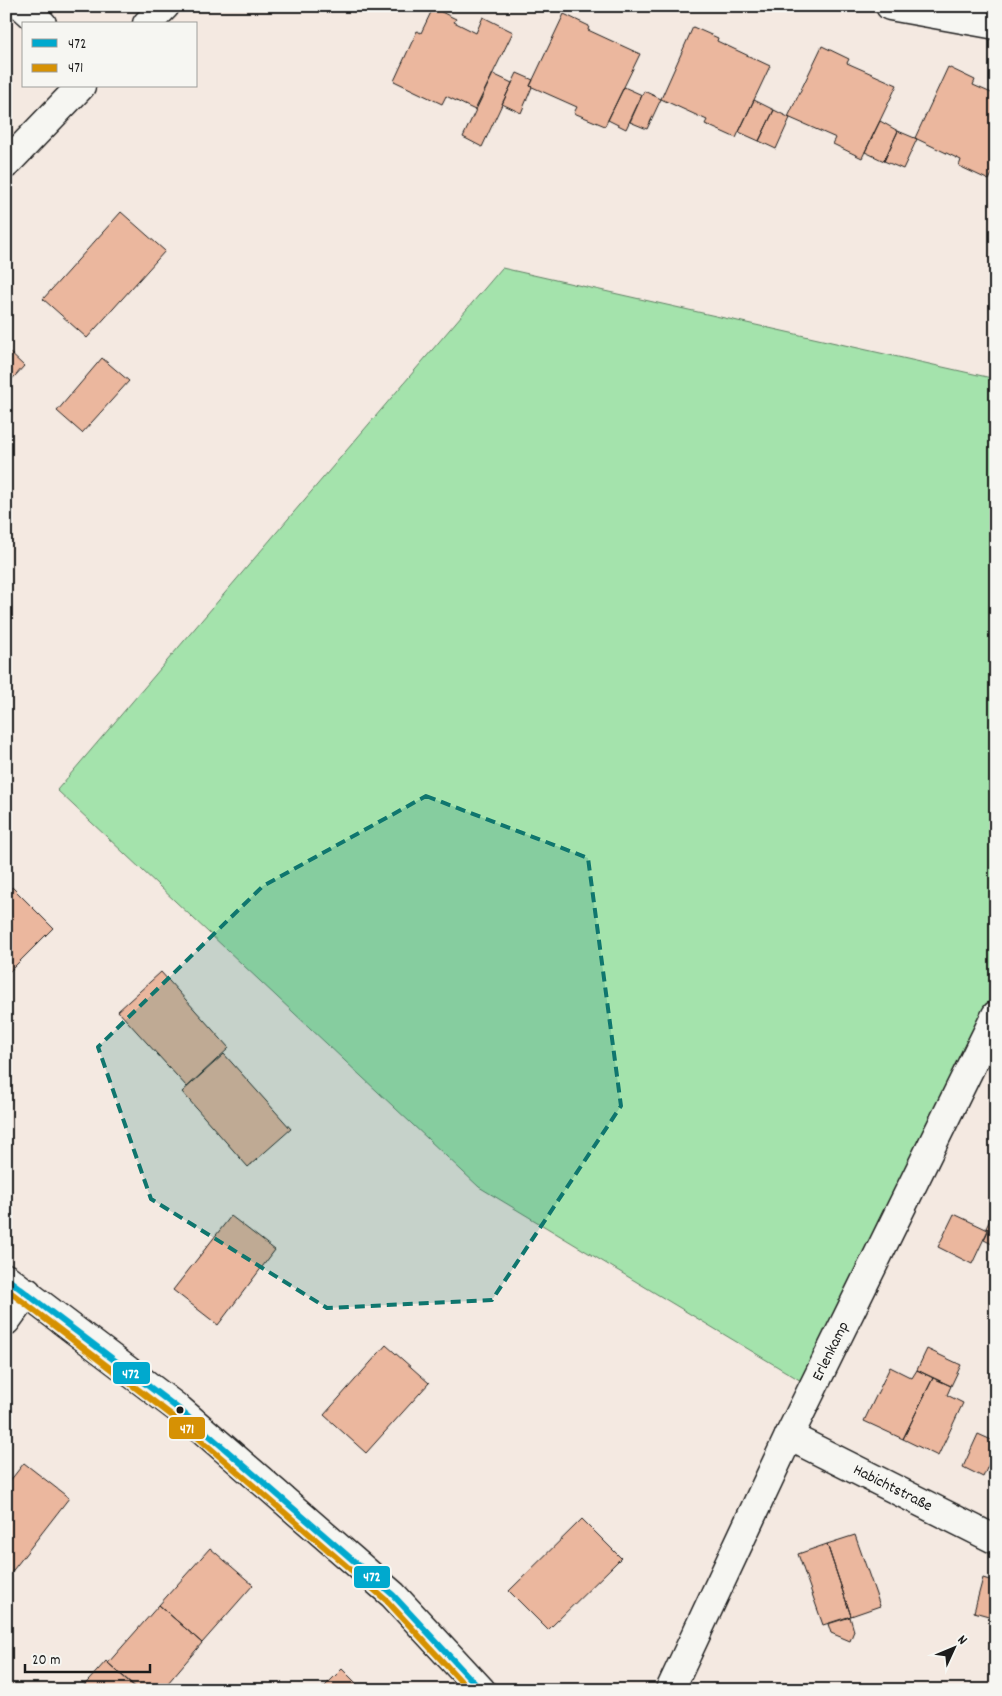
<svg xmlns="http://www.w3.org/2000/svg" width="1002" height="1696" font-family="Dekko,sans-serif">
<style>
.green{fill:#a4e3ac;stroke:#608064}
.building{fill:#ebb79e;stroke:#1c1c1c}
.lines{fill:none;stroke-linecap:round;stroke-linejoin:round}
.minor-casing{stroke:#1c1c1c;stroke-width:31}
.minor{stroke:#f6f6f2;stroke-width:28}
.bus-1-casing{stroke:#f6f6f2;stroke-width:10}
.bus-2-casing{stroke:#f6f6f2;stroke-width:10}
.bus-1{stroke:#00a9ce;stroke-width:6}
.bus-2{stroke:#d69104;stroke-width:6}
.marked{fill:#0f766e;fill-opacity:0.2;stroke:#0f766e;stroke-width:4;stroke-dasharray:10 6;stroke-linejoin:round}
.bus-dot{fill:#1c1c1c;stroke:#f6f6f2;stroke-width:2}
.labels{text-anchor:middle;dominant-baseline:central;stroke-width:5;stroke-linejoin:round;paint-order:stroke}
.street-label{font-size:16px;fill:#1c1c1c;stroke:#f6f6f2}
.line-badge{stroke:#f6f6f2;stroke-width:2}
.badge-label{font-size:14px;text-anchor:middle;font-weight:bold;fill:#fff}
</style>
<rect width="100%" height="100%" fill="#f4e9e1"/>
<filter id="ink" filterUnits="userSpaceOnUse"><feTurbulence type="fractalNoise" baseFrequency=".02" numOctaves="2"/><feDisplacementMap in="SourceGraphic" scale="10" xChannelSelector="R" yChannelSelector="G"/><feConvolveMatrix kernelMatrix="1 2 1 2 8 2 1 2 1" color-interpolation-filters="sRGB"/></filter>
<g filter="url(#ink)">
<!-- green -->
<path class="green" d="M 502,268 L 996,379 L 996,999 L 808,1385 L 479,1187 L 57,790 Z"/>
<!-- building -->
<path class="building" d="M 433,8 L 456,19 L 454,22 L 476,33 L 483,17 L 513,32 L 475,110 L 446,96 L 442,104 L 394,81 L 417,31 L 421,33 Z
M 564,14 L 589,26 L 588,30 L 640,54 L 605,126 L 574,113 L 577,107 L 530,86 Z
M 693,27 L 718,38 L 717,41 L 770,66 L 736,138 L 705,124 L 707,120 L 661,99 Z
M 822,46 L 849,59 L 847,63 L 897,85 L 862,158 L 833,144 L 836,138 L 788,117 Z
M 948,67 L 975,80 L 973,85 L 996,95 L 996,166 L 989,180 L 959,166 L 961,160 L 915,138 Z
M 517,73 L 533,80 L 530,86 L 532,87 L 521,113 L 502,104 Z
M 493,74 L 512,83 L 482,147 L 463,137 Z
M 624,87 L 642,95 L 626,129 L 608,120 Z
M 644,91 L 661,99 L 647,129 L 630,122 Z
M 754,100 L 774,110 L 759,141 L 739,132 Z
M 774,110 L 790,118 L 776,149 L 759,141 Z
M 880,121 L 898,131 L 884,161 L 865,152 Z
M 898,131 L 917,139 L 903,169 L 884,161 Z
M 121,212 L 165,251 L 87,338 L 43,299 Z
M 6,349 L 24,366 L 6,386 Z
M 102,358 L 129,381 L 82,433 L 57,411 Z
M 12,887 L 53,928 L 6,975 L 6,893 Z
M 161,972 L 229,1048 L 187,1087 L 118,1011 Z
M 224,1054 L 291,1129 L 248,1167 L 182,1092 Z
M 996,1208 L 996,1246 L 984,1240 L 989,1229 L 986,1228 Z
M 954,1214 L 988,1230 L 972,1264 L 938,1247 Z
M 231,1216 L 275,1250 L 218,1325 L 173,1290 Z
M 386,1345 L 429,1383 L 366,1453 L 324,1415 Z
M 927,1349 L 961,1365 L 951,1386 L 917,1370 Z
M 890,1367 L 912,1378 L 917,1370 L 933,1378 L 903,1439 L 864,1421 Z
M 933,1378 L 951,1386 L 947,1395 L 963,1403 L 938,1456 L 903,1439 Z
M 978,1434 L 996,1442 L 996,1448 L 983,1477 L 963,1467 Z
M 24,1463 L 69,1498 L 7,1578 L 6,1486 Z
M 582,1519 L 621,1558 L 548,1630 L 509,1591 Z
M 855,1535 L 880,1606 L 851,1616 L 827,1544 Z
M 827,1544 L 851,1616 L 823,1625 L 798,1554 Z
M 210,1548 L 253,1585 L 202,1643 L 159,1605 Z
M 983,1578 L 996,1582 L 996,1618 L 974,1612 Z
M 159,1605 L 202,1643 L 162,1690 L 139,1690 L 108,1663 Z
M 850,1617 L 854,1631 L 850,1641 L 831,1633 L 828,1624 Z
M 106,1661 L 108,1663 L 138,1690 L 80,1690 Z
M 342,1669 L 363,1690 L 321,1690 Z"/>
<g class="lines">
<!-- minor casing -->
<g class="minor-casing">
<g id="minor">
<path d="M 22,6 L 42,24"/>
<path d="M 890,6 L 996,25"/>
<path d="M 147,24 L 165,6"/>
<path d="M 6,164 L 81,86"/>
<path d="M 6,1278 L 180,1410 L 393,1595 L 481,1690"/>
<path d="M 6,1321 L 27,1292"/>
<path id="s1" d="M 789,1436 L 996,1540"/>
<path id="s2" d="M 670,1690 L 789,1436 L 996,1015"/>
</g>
</g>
<!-- minor -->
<use href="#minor" class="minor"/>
<!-- bus-1 casing -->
<g class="bus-1-casing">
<path id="bus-1" d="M 6,1278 L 180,1410 L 393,1595 L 481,1690"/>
</g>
<!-- bus-2 casing -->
<g class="bus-2-casing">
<path id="bus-2" d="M 6,1289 L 174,1417 L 387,1601 L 469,1690"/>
</g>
<!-- bus-1 -->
<use href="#bus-1" class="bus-1"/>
<!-- bus-2 -->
<use href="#bus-2" class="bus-2"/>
</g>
</g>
<!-- marked area -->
<path class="marked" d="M 426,796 L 588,858 L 621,1106 L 492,1300 L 327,1308 L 151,1199 L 98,1047 L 263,886 Z"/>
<!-- markers -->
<circle class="bus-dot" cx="180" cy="1410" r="4.5"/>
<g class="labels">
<!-- street labels -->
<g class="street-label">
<text stroke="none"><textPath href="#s2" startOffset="375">Erlenkamp</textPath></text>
<text stroke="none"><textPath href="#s1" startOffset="116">Habichtstraße</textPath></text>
</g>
</g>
<g class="line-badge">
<rect x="112" y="1361" width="39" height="24" rx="5" fill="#00a9ce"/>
<rect x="168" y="1416" width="38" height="24" rx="5" fill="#d69104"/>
<rect x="353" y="1565" width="38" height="24" rx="5" fill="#00a9ce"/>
</g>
<g class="badge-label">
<text x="131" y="1378">472</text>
<text x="187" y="1433">471</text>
<text x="372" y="1581">472</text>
</g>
<!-- margin -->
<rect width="1002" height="1696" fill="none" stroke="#f6f6f2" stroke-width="25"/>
<rect x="12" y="12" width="977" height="1671" fill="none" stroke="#1c1c1c" stroke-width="2" filter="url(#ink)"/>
<!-- legend -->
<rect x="22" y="22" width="175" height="65" fill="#f6f6f2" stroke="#9f9f9c"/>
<rect x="32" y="39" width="25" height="8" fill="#00a9ce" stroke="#9f9f9c"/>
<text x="68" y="48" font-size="15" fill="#1c1c1c">472</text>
<rect x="32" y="64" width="25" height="8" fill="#d69104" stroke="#9f9f9c"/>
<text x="68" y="72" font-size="15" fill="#1c1c1c">471</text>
<!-- north arrow -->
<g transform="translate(954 1648) rotate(46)" stroke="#f6f6f2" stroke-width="4" paint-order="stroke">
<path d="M0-4L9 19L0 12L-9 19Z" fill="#1c1c1c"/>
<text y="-8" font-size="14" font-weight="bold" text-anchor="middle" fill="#1c1c1c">N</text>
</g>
<!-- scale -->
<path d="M25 1664v8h125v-8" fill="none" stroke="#1c1c1c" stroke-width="2.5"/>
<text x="32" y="1664" font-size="15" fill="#1c1c1c" stroke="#f6f6f2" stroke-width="4" paint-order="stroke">20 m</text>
</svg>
